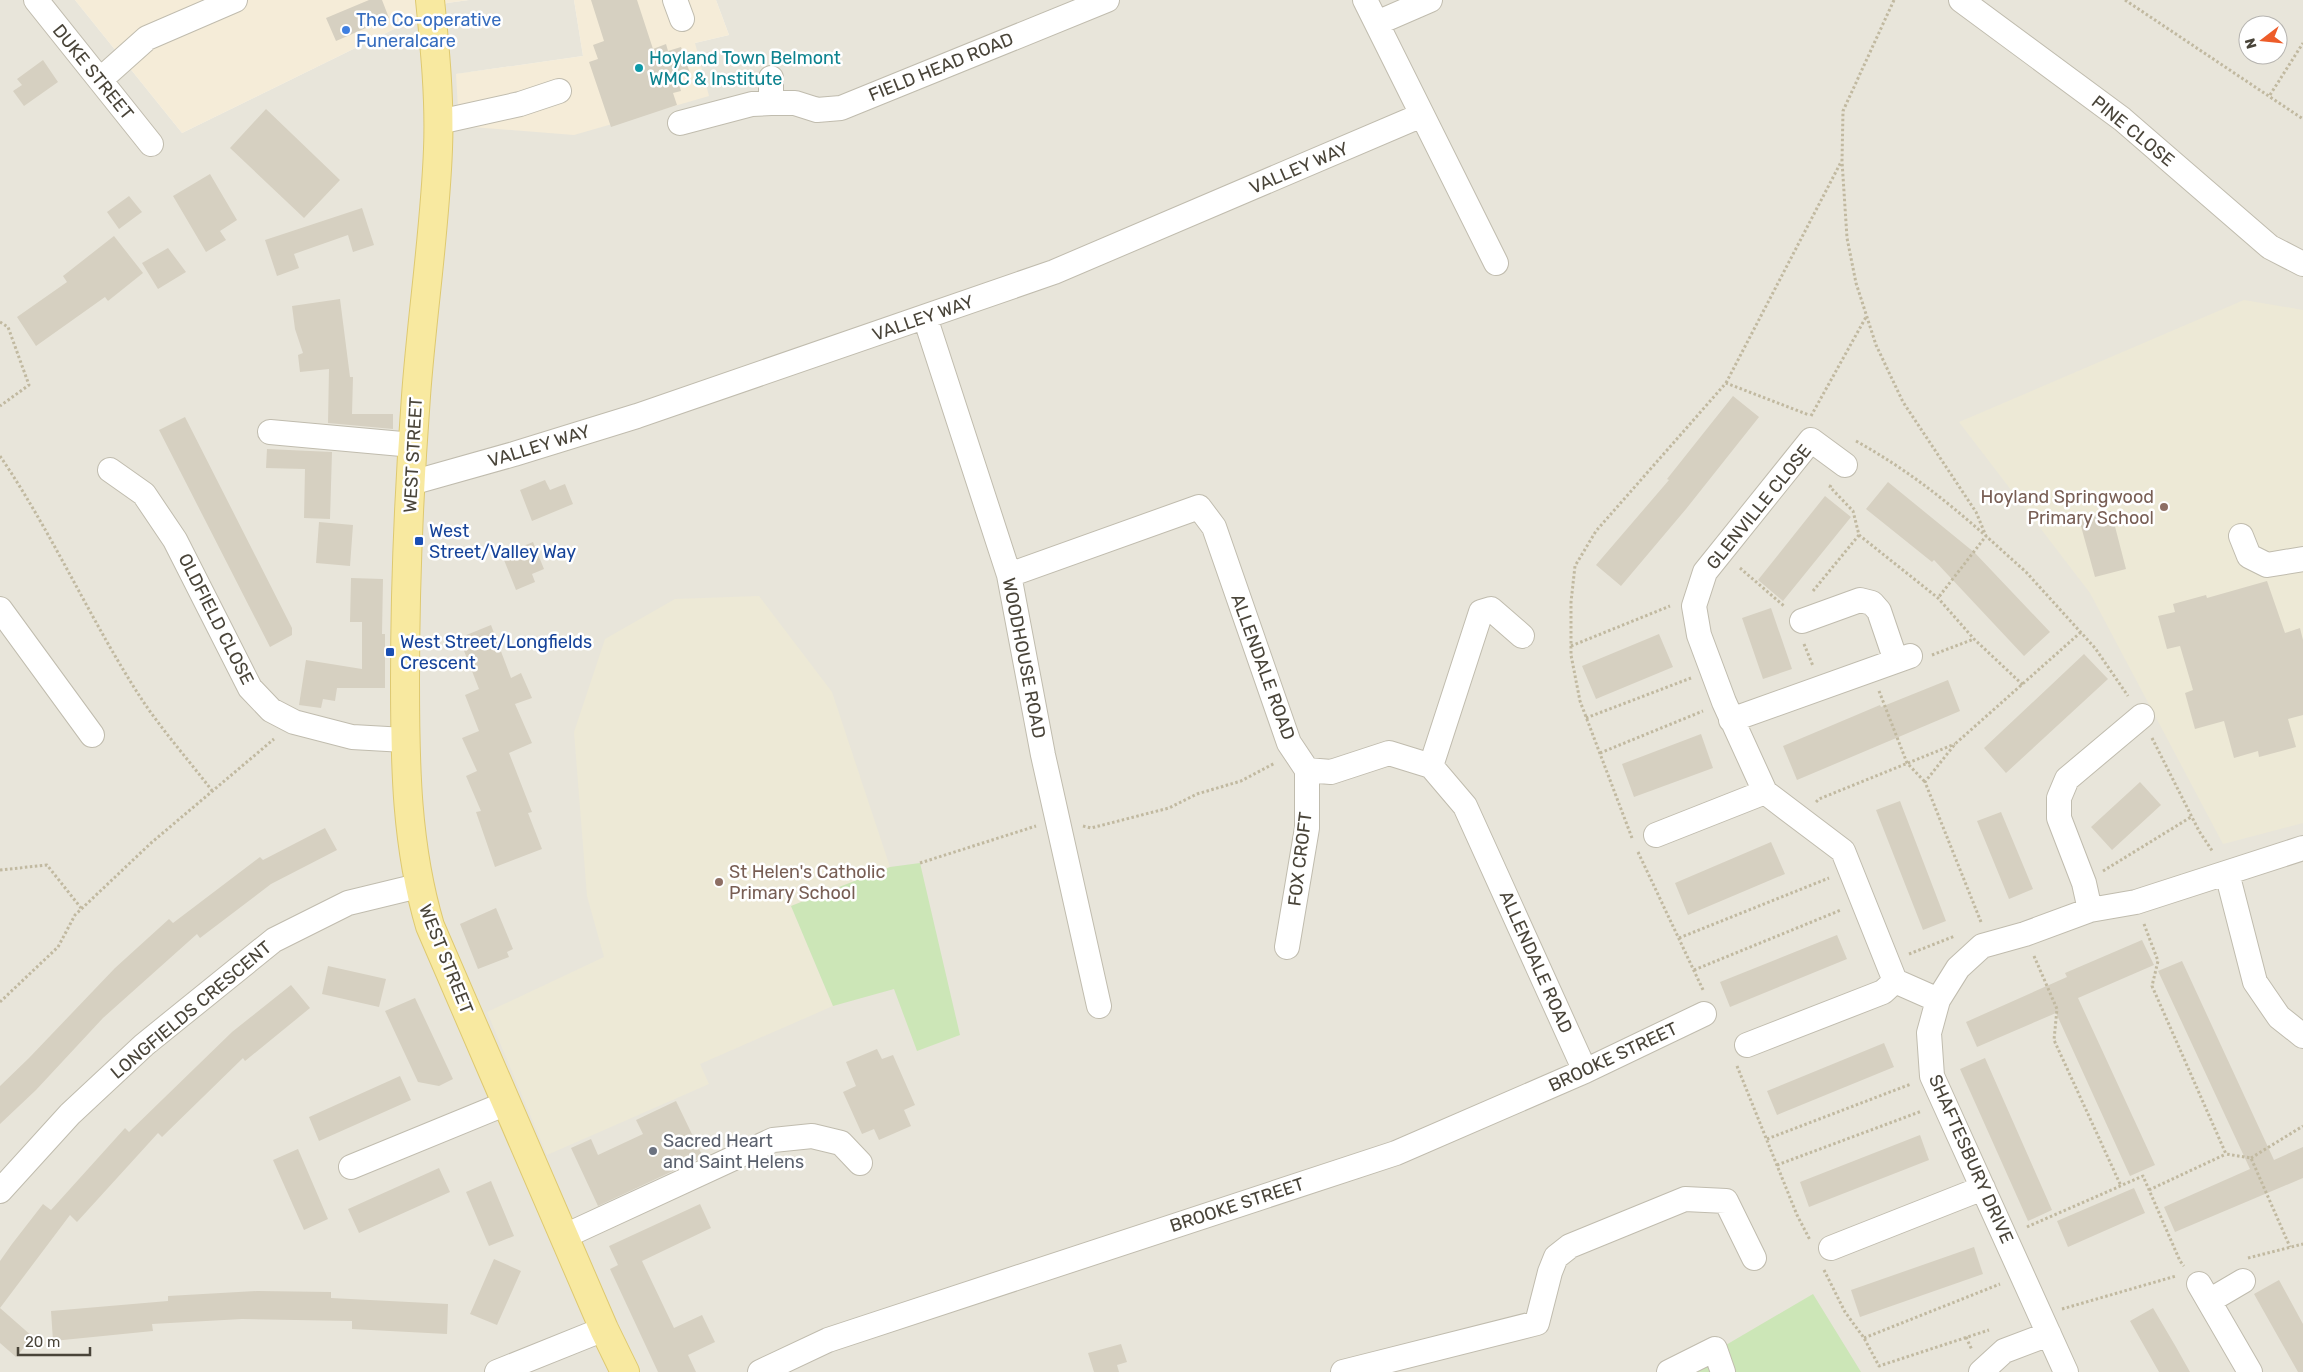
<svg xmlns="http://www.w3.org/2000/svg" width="2303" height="1372" font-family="Rubik,sans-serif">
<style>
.residential{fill:#e8e5da;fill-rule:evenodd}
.commercial{fill:#f5ecd8}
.education{fill:#ede9d6}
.green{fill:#cce6b7}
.building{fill:#d6d0c1}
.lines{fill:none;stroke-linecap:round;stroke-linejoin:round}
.minor-casing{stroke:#c0bcae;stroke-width:26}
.major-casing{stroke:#dec970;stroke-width:30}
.path{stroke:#c1b9a0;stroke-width:3;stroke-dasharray:2.5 2.5;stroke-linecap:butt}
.minor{stroke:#fff;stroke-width:24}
.major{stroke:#f8e9a0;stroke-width:28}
.shop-dot{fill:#3f7fe0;stroke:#fff;stroke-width:2}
.culture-dot{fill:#0f9aa8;stroke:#fff;stroke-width:2}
.education-dot{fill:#8d6e63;stroke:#fff;stroke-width:2}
.transit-dot{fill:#1a4fb4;stroke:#fff;stroke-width:2}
.worship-dot{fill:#6b7280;stroke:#fff;stroke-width:2}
.labels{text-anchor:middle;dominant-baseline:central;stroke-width:5;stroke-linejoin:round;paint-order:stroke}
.shop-label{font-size:18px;fill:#366cbe;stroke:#fff;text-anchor:start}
.culture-label{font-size:18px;fill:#0d838f;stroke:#fff;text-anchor:start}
.street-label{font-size:18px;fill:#494439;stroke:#fff}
.education-label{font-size:18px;fill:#785e54;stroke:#fff;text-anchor:end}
.transit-label{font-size:18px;fill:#164399;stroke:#fff;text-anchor:start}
.worship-label{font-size:18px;fill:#5b616d;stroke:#fff;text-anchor:start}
</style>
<rect width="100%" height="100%" fill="#f5f3eb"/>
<!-- residential -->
<path class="residential" d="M 0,0 L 75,0 L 182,133 L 447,3 L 469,0 L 574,0 L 583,56 L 456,74 L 695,43 L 729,35 L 716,0 L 2303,0 L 2303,1372 L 0,1372 ZM 2248,25 L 2278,25 L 2278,55 L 2248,55 Z"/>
<!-- commercial -->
<path class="commercial" d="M 75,0 L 469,0 L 447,3 L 182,133 Z
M 574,0 L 716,0 L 729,35 L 695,43 L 709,96 L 574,135 L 459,126 L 456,74 L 583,56 Z"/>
<!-- education -->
<path class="education" d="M 2244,300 L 2303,310 L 2303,823 L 2223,844 L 2090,593 L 1959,422 Z
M 759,596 L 832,692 L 890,867 L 791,906 L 833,1006 L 700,1064 L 709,1084 L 547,1155 L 487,1012 L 604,957 L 587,896 L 574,732 L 605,639 L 675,599 Z"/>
<!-- green -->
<path class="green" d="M 920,863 L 960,1035 L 917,1051 L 894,989 L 833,1006 L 791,906 L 890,867 Z
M 1813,1294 L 1861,1372 L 1679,1372 L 1685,1369 Z"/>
<!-- building -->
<path class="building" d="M 369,0 L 382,0 L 389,18 L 336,41 L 326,18 Z
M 591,0 L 637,0 L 653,49 L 666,44 L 668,51 L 681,47 L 690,73 L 677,78 L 681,91 L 673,93 L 677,105 L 611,127 L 589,62 L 598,59 L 593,45 L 604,41 Z
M 43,60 L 58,82 L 24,106 L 13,91 L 22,85 L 17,79 Z
M 266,109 L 340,180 L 304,218 L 230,148 Z
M 210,174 L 237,220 L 220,231 L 226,240 L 206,252 L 173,196 Z
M 129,196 L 142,212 L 119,229 L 107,212 Z
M 362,208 L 374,245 L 353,252 L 348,235 L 294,254 L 299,268 L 277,276 L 265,240 Z
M 114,236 L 143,273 L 108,301 L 105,297 L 36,346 L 17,317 L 67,282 L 63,276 Z
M 168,248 L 186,272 L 158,289 L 142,263 Z
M 340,299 L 350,377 L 353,377 L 352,414 L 393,414 L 393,429 L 328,423 L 329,369 L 300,372 L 298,355 L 303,353 L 295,329 L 292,306 Z
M 1733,396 L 1759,417 L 1686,509 L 1621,586 L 1596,565 L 1669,480 L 1667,479 Z
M 185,417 L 292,628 L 292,635 L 270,647 L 159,430 Z
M 267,449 L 332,452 L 330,519 L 304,518 L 305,469 L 266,468 Z
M 545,480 L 550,490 L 565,484 L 573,504 L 532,521 L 520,490 Z
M 1888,482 L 1975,553 L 2050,632 L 2024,656 L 1934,560 L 1932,562 L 1866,509 Z
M 1825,496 L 1851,517 L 1783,601 L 1758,580 Z
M 2111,511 L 2126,569 L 2095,577 L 2079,519 Z
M 319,522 L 353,525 L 350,566 L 316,563 Z
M 533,542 L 544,569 L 532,574 L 535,582 L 516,590 L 502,555 Z
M 351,578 L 383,579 L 382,634 L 385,634 L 385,688 L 337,688 L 335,701 L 323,699 L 321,708 L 299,705 L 306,660 L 362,669 L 362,622 L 350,622 Z
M 2267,581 L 2285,633 L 2300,628 L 2303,640 L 2303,715 L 2288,719 L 2296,747 L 2259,757 L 2258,751 L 2234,758 L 2224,721 L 2195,729 L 2185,693 L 2193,690 L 2180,646 L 2167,649 L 2158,616 L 2175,612 L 2173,604 L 2206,595 L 2207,598 Z
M 1771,608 L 1792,669 L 1763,679 L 1742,618 Z
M 491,625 L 511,678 L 521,673 L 532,698 L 515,704 L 532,743 L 509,753 L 532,812 L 528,813 L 542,849 L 495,867 L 476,812 L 481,811 L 466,776 L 477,771 L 462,738 L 479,731 L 465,695 L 479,689 L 459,638 Z
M 1659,634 L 1673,667 L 1596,699 L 1582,666 Z
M 2084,654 L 2108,679 L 2006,773 L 1984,748 Z
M 1948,680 L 1960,711 L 1797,780 L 1783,746 L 1880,705 L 1881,707 Z
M 1701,734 L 1713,768 L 1634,797 L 1622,764 Z
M 2140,782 L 2161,805 L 2112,850 L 2091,827 Z
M 1900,801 L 1946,921 L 1923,930 L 1876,810 Z
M 2001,812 L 2033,889 L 2009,899 L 1977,821 Z
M 325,828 L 337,850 L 271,884 L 200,938 L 197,934 L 103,1018 L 36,1090 L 0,1124 L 0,1086 L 29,1058 L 115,968 L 169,919 L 173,923 L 260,857 L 263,860 Z
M 1771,842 L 1785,874 L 1688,915 L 1675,883 Z
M 496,908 L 513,949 L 507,952 L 509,957 L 478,969 L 460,924 Z
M 1837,935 L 1847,959 L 1730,1007 L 1720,982 Z
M 2142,940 L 2154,965 L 2078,998 L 2155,1165 L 2130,1176 L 2056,1013 L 1977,1047 L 1966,1022 L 2067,977 L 2065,973 Z
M 2182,961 L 2274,1160 L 2303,1147 L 2303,1178 L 2175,1232 L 2164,1207 L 2250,1169 L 2158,971 Z
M 328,966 L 386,979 L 379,1007 L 322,994 Z
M 291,985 L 310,1008 L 245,1061 L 243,1058 L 162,1137 L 158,1133 L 77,1222 L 70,1215 L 0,1308 L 33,1337 L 16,1357 L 0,1343 L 0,1261 L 12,1244 L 43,1204 L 51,1210 L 125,1128 L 129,1132 L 232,1032 Z
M 415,998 L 453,1079 L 439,1086 L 418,1082 L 385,1011 Z
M 1884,1043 L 1894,1067 L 1777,1115 L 1767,1091 Z
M 877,1049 L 882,1059 L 893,1055 L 915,1105 L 904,1110 L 911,1126 L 879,1140 L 874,1129 L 862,1134 L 843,1092 L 856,1086 L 846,1062 Z
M 1985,1058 L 2052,1210 L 2028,1221 L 1960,1069 Z
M 400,1076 L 411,1100 L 319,1141 L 309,1117 Z
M 676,1101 L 703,1157 L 598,1206 L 571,1148 L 591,1139 L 598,1155 L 643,1134 L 636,1120 Z
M 1920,1135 L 1929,1160 L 1809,1207 L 1800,1182 Z
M 298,1149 L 328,1219 L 304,1230 L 273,1160 Z
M 439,1168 L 450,1192 L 359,1233 L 348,1209 Z
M 491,1181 L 514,1236 L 489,1246 L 466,1192 Z
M 2134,1188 L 2145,1213 L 2068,1247 L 2057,1221 Z
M 700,1204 L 711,1228 L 642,1261 L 674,1328 L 702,1315 L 715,1342 L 688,1355 L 696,1372 L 658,1372 L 610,1269 L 618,1265 L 609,1246 Z
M 1974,1247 L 1983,1274 L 1860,1317 L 1851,1290 Z
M 494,1259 L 521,1271 L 497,1325 L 470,1314 Z
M 2279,1280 L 2303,1324 L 2303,1372 L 2298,1372 L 2254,1294 Z
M 257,1291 L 331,1292 L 331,1298 L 448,1304 L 447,1334 L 352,1329 L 352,1321 L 242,1319 L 152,1324 L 153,1331 L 53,1341 L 51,1311 L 168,1301 L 168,1296 Z
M 2153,1308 L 2176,1347 L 2190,1372 L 2159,1372 L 2130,1321 Z
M 1121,1344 L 1127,1362 L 1117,1365 L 1119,1372 L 1094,1372 L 1088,1353 Z"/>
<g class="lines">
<!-- minor casing -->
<g class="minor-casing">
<path id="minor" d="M 36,0 L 151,144
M 675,0 L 682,19
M 1365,0 L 1496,263
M 1961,0 L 2122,119 L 2270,247 L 2303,264
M 1377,23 L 1430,0
M 771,78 L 771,103
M 100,80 L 147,38 L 235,0
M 439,122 L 520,104 L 559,91
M 680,123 L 752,104 L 771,103 L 795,103 L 817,110 L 841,108 L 1107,0
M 925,317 L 1009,575 L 1043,755 L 1099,1006
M 270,432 L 413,445
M 1845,465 L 1811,440 L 1705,572 L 1694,606 L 1699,635 L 1724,702 L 1765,792 L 1843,851 L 1895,981 L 1938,1000
M 110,470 L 144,494 L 175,540 L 250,688 L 271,710 L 294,722 L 352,737 L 405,740
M 411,483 L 514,454 L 637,416 L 1054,272 L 1422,115
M 2241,536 L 2249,556 L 2267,565 L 2303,559
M 1009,575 L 1199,507 L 1214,527 L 1289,743 L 1307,770 L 1331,772 L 1389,753 L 1431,766 L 1465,806 L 1585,1071
M 0,609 L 92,735
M 1802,621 L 1860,600 L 1872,603 L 1879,611 L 1896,661
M 1731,720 L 1910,656
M 1431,766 L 1481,612 L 1491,609 L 1522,636
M 1656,835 L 1765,792
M 2227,873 L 2255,982 L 2279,1017 L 2303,1036
M 2090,910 L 2084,883 L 2059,818 L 2059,798 L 2067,779 L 2142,716
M 1287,947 L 1307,828 L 1307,770
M 1747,1045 L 1883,992 L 1895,981
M 351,1167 L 507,1103
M 0,1191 L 70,1114 L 144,1045 L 274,940 L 348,903 L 418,886
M 565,1236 L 773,1140 L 812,1136 L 841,1143 L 860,1163
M 1831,1248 L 1983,1188
M 2199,1284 L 2250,1372
M 2209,1301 L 2243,1281
M 497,1372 L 604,1329
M 760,1372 L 828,1340 L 1396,1153 L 1585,1071 L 1704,1014
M 1343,1372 L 1537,1323 L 1550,1272 L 1556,1257 L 1570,1246 L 1685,1199 L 1726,1201 L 1754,1258
M 1669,1372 L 1715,1349 L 1723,1372
M 1981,1372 L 2004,1351 L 2049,1334
M 2066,1372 L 1932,1076 L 1929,1033 L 1938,1000 L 1958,968 L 1982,946 L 2025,934 L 2090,910 L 2136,902 L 2303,848"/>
</g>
<!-- major casing -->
<g class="major-casing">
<path id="major" d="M 430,0 C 435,49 440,100 438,149 C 435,231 422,314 416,396 C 409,490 405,586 405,681 C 405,764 406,845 430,926 L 604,1329 L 625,1372"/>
</g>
<!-- path -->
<path class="path" d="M 1894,0 L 1843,111 L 1842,161 L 1847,238 L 1856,283 L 1876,345 L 1903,402 L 1976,512 L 1986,536 L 2026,572 L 2095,648 L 2128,696
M 2125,0 L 2303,119
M 2270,95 L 2303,43
M 0,322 L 8,327 L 29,385 L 0,406
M 1726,383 L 1841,162
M 1811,416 L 1866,317
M 1856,441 C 1906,469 1943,498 1986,536 L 1938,598
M 0,456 C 51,531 88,615 137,692 C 159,727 188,759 213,792
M 1831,485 L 1830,487 L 1853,511 L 1859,535 L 1938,598 L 1974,639 L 2023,685
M 1740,568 L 1784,606
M 1813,591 L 1859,535
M 1804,644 L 1813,666
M 1571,646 L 1670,606
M 1932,655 L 1974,639
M 1879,691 L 1907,763 L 1925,782
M 1586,718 L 1691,678
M 2152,738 L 2199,831 L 2213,852
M 1600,753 L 1703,711
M 1816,802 L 1819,799 L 1955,744
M 1083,826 L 1091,828 L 1169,808 L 1197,794 L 1241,781 L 1275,763
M 1632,838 L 1580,701 L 1571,655 L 1571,602 L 1575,566 L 1596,531 L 1726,383 L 1809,415
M 1638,852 L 1704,992
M 920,863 L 1036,826
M 0,870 L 47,865 L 81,908
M 2103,871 L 2191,817
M 1981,922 L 1925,782 L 1955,744 L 2081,632
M 2144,924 L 2158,961 L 2152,986 L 2226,1154 L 2251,1158 L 2290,1247
M 1679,938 L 1829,878
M 1909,954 L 1955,936
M 2034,956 L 2057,1009 L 2054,1040 L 2121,1186
M 1694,970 L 1841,910
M 0,1002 L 58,947 L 75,915 L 151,843 L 274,739
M 1737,1066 L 1797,1215 L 1810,1240
M 1767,1139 L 1911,1084
M 2251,1158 L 2303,1126
M 1777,1165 L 1922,1111
M 2149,1190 L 2226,1154
M 2027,1227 L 2143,1176 L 2180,1261 L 2184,1266
M 2248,1258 L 2303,1244
M 1824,1270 L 1845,1312 L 1864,1338 L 1879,1366 L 1989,1330
M 2062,1309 L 2176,1276
M 1966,1337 L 1972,1350
M 1864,1338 L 2000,1284"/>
<!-- minor -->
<use href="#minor" class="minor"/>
<!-- major -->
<use href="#major" class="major"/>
</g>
<!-- markers -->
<circle class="shop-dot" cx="346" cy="30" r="5"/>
<circle class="culture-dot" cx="639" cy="68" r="5"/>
<g class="education-dot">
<circle cx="2164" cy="507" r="5"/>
<circle cx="719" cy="882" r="5"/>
</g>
<g class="transit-dot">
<rect x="414" y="536" width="10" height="10" rx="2.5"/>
<rect x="385" y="647" width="10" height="10" rx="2.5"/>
</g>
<circle class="worship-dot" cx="653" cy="1151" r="5"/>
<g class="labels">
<!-- shop labels -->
<g class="shop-label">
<text x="356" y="20">The Co-operative<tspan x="356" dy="21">Funeralcare</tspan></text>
</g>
<!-- culture labels -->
<g class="culture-label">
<text x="649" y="58">Hoyland Town Belmont<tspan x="649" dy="21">WMC &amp; Institute</tspan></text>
</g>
<!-- street labels -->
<g class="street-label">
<text transform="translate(941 67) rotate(-22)">FIELD HEAD ROAD</text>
<text transform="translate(93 72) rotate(51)">DUKE STREET</text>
<text transform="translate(2133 131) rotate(39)">PINE CLOSE</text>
<text transform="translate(1299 168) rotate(-23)">VALLEY WAY</text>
<text transform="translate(923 318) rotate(-19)">VALLEY WAY</text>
<text transform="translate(539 446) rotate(-17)">VALLEY WAY</text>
<text transform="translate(413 455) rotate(-87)">WEST STREET</text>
<text transform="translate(1759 507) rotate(-51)">GLENVILLE CLOSE</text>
<text transform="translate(216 619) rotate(63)">OLDFIELD CLOSE</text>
<text transform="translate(1024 658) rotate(79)">WOODHOUSE ROAD</text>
<text transform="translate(1263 667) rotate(70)">ALLENDALE ROAD</text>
<text transform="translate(1300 859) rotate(-83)">FOX CROFT</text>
<text transform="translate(446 959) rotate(68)">WEST STREET</text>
<text transform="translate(1536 962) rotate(66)">ALLENDALE ROAD</text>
<text transform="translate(191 1010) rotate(-40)">LONGFIELDS CRESCENT</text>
<text transform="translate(1613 1057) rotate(-25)">BROOKE STREET</text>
<text transform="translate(1971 1159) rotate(66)">SHAFTESBURY DRIVE</text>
<text transform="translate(1237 1205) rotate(-18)">BROOKE STREET</text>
</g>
<!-- education labels -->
<g class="education-label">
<text x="2154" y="497">Hoyland Springwood<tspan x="2154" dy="21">Primary School</tspan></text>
<text x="729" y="872" text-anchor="start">St Helen's Catholic<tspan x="729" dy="21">Primary School</tspan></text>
</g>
<!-- transit labels -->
<g class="transit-label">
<text x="429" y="531">West<tspan x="429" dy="21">Street/Valley Way</tspan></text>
<text x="400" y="642">West Street/Longfields<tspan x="400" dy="21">Crescent</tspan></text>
</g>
<!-- worship labels -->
<g class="worship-label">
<text x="663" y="1141">Sacred Heart<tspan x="663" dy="21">and Saint Helens</tspan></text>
</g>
</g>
<!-- north arrow -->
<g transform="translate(2263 40) rotate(254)"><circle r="24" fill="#ffffff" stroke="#b6b4b0"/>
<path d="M0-4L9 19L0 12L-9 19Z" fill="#ed5c29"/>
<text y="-8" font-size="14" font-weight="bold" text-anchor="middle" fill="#494439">N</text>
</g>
<!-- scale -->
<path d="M18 1347v8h72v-8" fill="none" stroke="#494439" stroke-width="2.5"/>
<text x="25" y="1347" font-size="15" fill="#494439" stroke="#ffffff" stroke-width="4" paint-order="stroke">20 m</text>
</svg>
